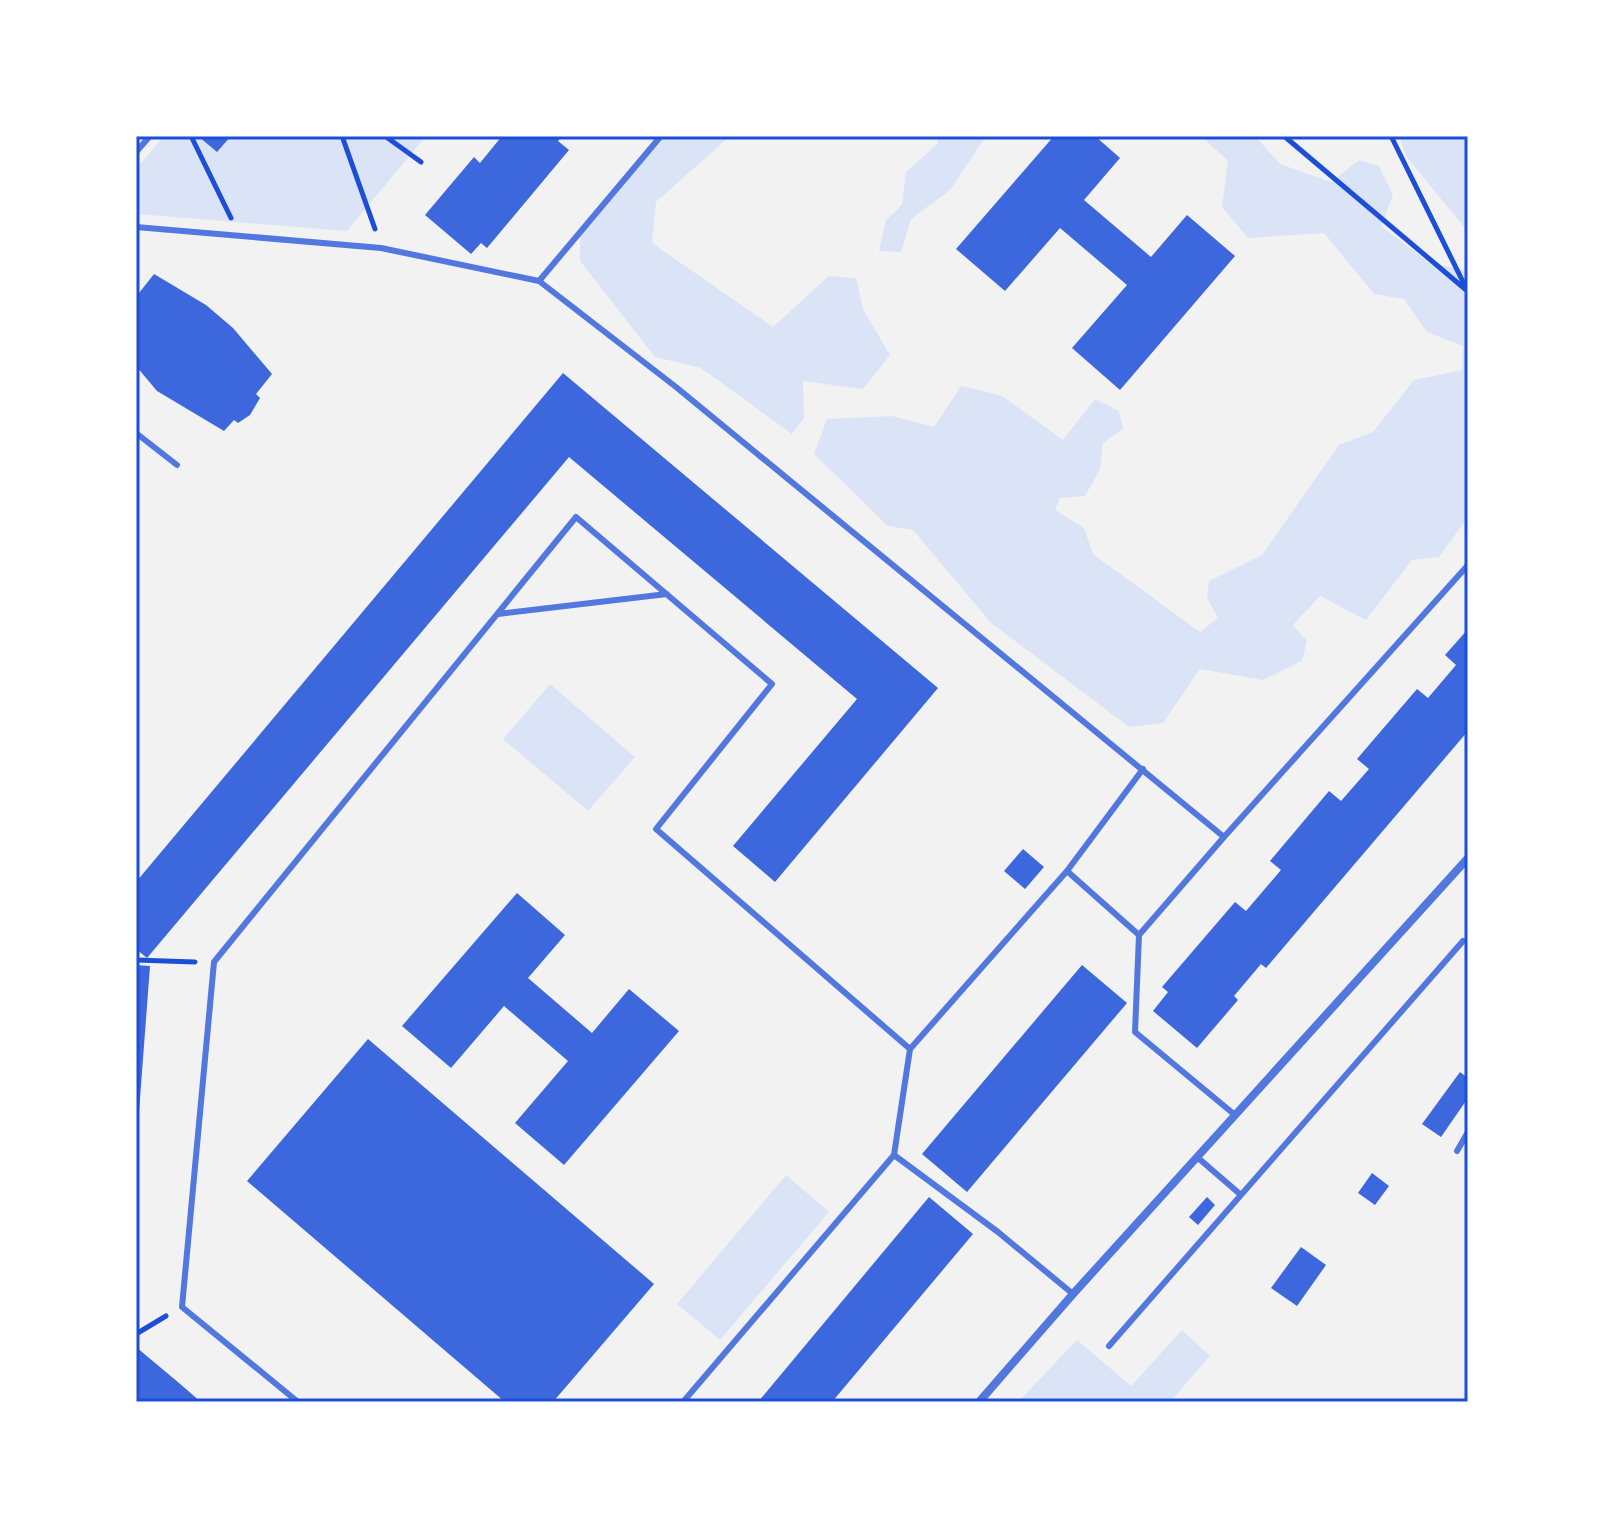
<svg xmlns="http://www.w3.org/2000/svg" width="1604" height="1538" font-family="'Roboto Condensed',sans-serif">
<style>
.green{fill:#dbe4f7}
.building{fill:#3d67dc}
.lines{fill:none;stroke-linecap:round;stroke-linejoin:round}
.path{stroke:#1d4ed8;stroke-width:5}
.service{stroke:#5277de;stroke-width:6}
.minor{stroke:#5277de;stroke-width:8}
.neatline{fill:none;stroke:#1d4ed8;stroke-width:3}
</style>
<rect width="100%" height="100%" fill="#f2f2f2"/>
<!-- green -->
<path class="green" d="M 164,136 L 426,136 L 347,231 L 136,214 L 136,169 Z
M 666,136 L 730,136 L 656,202 L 652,243 L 773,327 L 829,276 L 856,278 L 863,309 L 890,355 L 863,389 L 803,381 L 804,418 L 792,434 L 701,368 L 655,357 L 580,261 L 580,229 Z
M 939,136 L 986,136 L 950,190 L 911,219 L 901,252 L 879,251 L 886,220 L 902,205 L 906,172 L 937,144 Z
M 1201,136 L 1255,136 L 1280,164 L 1331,182 L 1359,160 L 1379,166 L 1393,195 L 1381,226 L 1430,263 L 1465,270 L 1468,276 L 1468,517 L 1439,557 L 1412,560 L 1366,620 L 1320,596 L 1293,625 L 1307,641 L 1302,661 L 1263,680 L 1200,669 L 1163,723 L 1129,727 L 991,623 L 913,530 L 888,526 L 814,454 L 827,419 L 892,416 L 934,427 L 961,386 L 1002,396 L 1063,440 L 1095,399 L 1119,411 L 1123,429 L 1103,443 L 1100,469 L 1085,496 L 1060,498 L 1055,510 L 1084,528 L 1093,554 L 1200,632 L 1218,618 L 1207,598 L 1209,581 L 1262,555 L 1339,445 L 1373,432 L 1414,380 L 1462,370 L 1463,346 L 1427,332 L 1404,299 L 1374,294 L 1324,233 L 1248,238 L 1222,207 L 1228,161 Z
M 1399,136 L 1468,136 L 1468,232 L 1406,156 Z
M 550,684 L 635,757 L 588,811 L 503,739 Z
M 786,1175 L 829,1212 L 720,1340 L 677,1304 Z
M 1182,1330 L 1210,1356 L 1170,1402 L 1018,1402 L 1077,1340 L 1131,1386 Z"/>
<!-- building -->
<path class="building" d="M 198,136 L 231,136 L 217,152 Z
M 502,136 L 562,136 L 558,141 L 569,150 L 487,248 L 481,243 L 471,254 L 425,215 L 474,157 L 480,163 Z
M 1054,136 L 1095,136 L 1120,158 L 1084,200 L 1151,257 L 1187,215 L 1235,256 L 1120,390 L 1072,348 L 1127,285 L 1060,228 L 1005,291 L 956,249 Z
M 154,274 L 206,305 L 233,328 L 272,374 L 256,394 L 260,398 L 250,415 L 238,423 L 234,420 L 224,431 L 157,391 L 136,366 L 136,290 L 139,293 Z
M 563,373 L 938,688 L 775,882 L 733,846 L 857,699 L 569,457 L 147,958 L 136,949 L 136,882 Z
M 1468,629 L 1468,731 L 1266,968 L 1261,964 L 1234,996 L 1238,1000 L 1197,1048 L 1153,1011 L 1168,992 L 1162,987 L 1235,902 L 1246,911 L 1281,870 L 1270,861 L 1329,791 L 1341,801 L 1369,769 L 1357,759 L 1417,689 L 1428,698 L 1456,665 L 1445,655 Z
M 1023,849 L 1044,867 L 1025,889 L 1004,871 Z
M 517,893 L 565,935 L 528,978 L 592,1033 L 629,989 L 679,1031 L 564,1165 L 515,1123 L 568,1061 L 504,1006 L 451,1068 L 402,1026 Z
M 136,965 L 150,966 L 138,1125 L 136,1125 Z
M 1082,965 L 1127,1003 L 967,1192 L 922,1154 Z
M 368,1039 L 654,1284 L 553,1402 L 505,1402 L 247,1181 Z
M 1460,1072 L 1468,1078 L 1468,1098 L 1441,1137 L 1422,1124 Z
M 1372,1173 L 1389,1186 L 1375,1205 L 1358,1193 Z
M 929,1197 L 973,1234 L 832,1402 L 758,1402 Z
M 1207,1197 L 1215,1205 L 1198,1225 L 1189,1217 Z
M 1301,1247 L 1326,1265 L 1297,1306 L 1271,1288 Z
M 136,1347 L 179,1383 L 201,1402 L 136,1402 Z"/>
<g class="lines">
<!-- path -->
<path class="path" d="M 191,136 L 231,218
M 342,136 L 375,229
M 385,136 L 421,162
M 1284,136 L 1465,289
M 1391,136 L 1468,292
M 136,960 L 195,962
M 136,1334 L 166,1316"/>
<!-- service -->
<path class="service" d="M 136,152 L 150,136
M 136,227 L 381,248 L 539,281 L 676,387 L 1224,837 L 1139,935 L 1135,1032 L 1235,1115
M 539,281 L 661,136
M 136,433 L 177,465
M 498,614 L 667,594
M 1224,837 L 1468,565
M 1067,871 L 1139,935
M 1457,1151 L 1468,1132
M 894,1155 L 998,1232 L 1073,1294
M 1197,1157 L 1241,1195
M 1109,1346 L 1463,941
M 298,1402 L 182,1307 L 214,962 L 576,517 L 772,684 L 656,829 L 910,1049
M 683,1402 L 894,1155 L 910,1049 L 1067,871 L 1143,769"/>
<!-- minor -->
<path class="minor" d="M 979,1402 L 1073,1294 L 1468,858"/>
</g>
<!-- border -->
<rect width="1604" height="1538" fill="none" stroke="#ffffff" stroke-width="276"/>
<rect x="138" y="138" width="1328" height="1262" class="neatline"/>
</svg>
